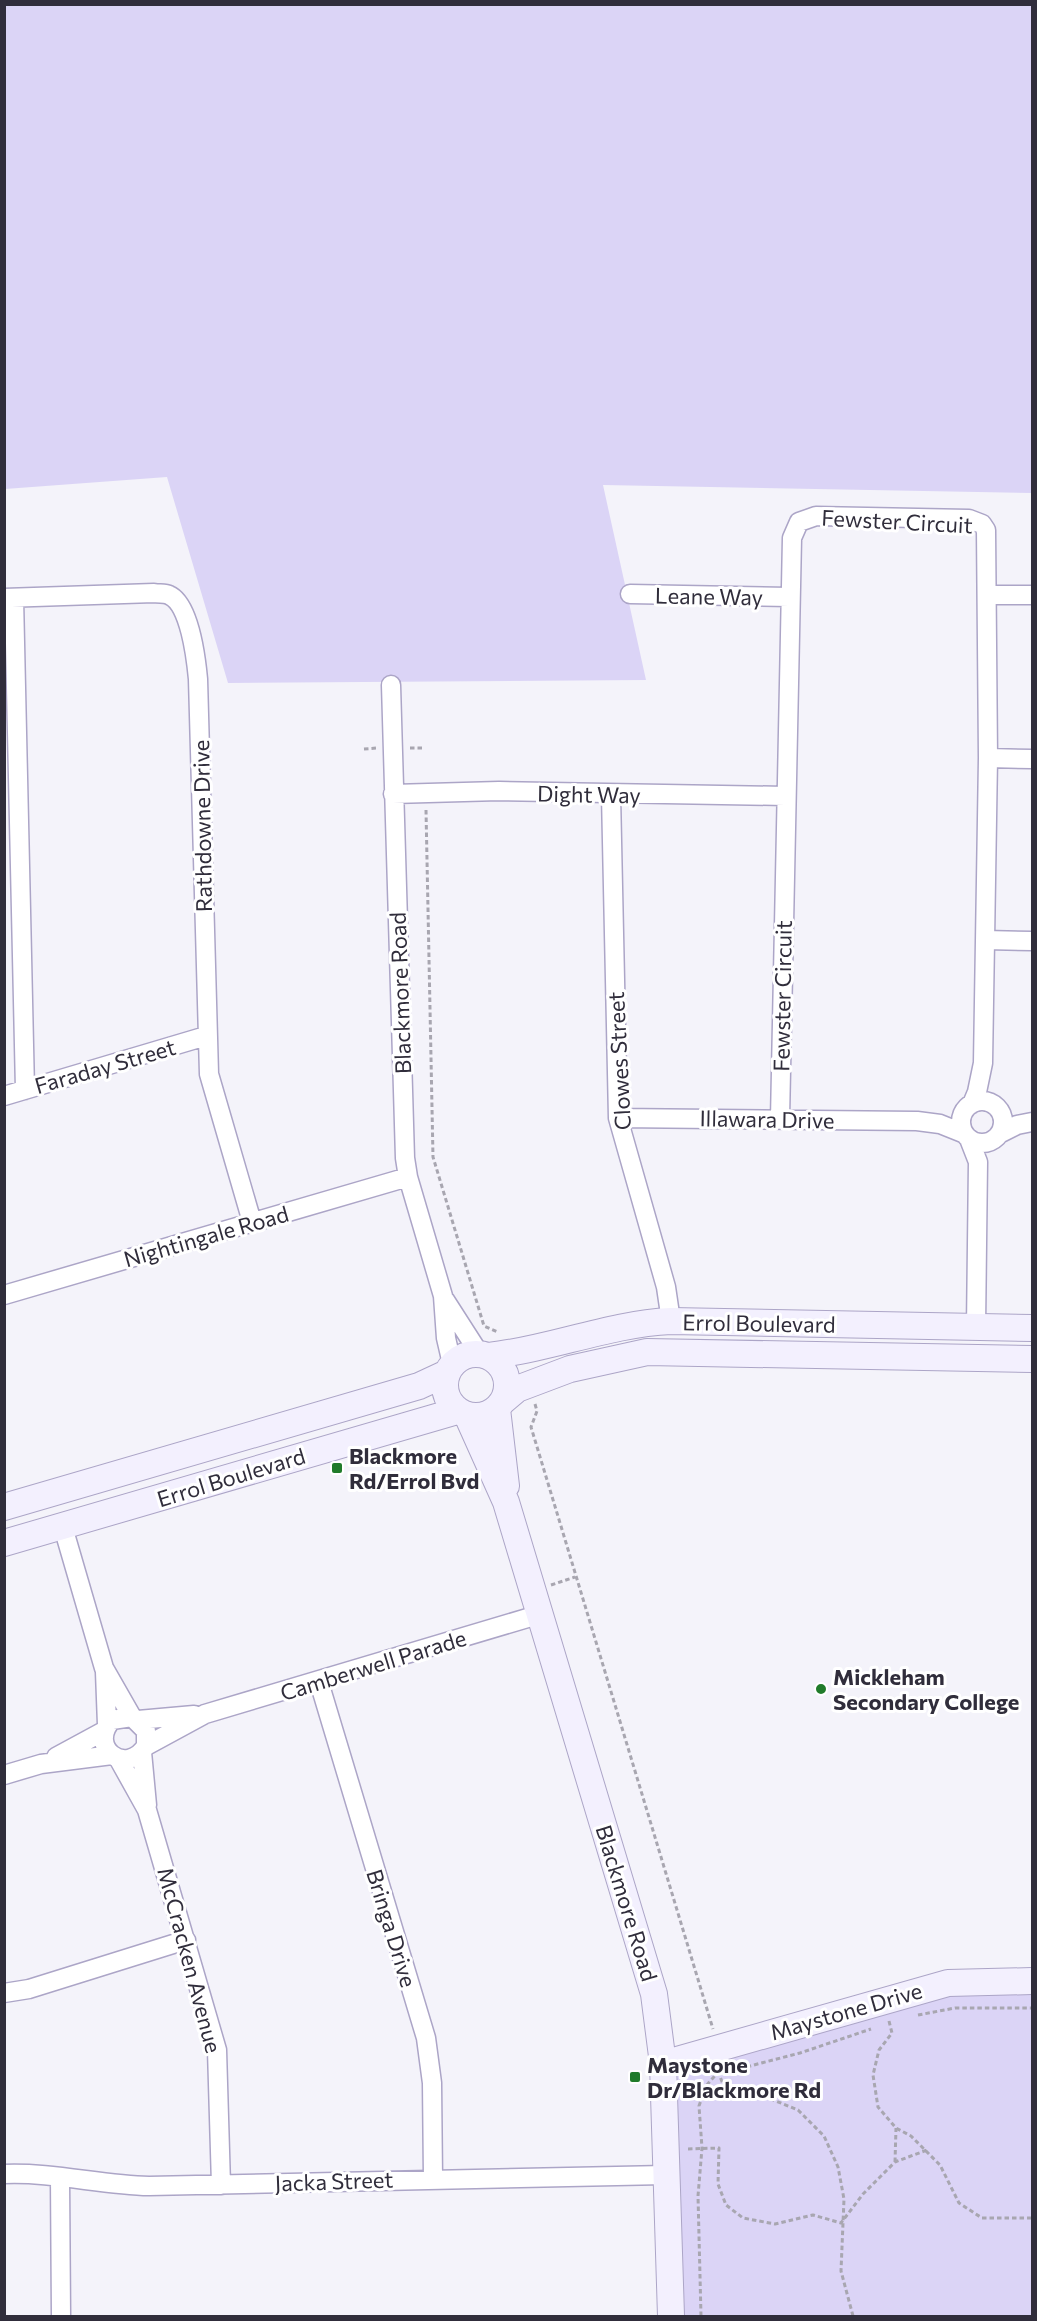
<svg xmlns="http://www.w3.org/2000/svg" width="1037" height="2321" font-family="Commissioner,sans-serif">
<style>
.green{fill:#dbd4f6}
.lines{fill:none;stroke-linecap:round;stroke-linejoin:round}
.street-casing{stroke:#aca5c7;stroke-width:21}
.secondary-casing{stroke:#aca5c7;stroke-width:28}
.path{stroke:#a8a6b0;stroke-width:3;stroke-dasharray:4.5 3;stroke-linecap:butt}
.street{stroke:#fff;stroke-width:18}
.secondary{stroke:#f3f0fe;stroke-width:26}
.poi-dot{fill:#207b2a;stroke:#fff;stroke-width:2}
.labels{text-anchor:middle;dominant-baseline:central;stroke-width:6;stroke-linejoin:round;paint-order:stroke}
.street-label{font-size:22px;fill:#302d3b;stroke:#fff}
.poi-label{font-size:22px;font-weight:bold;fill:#302d3b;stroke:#fff;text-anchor:start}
</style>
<rect width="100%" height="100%" fill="#f4f3fa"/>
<!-- green -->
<path class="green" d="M 4,5 L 1032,5 L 1032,493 L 603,485 L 646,680 L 228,683 L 167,477 L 5,489 Z
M 1032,1981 L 1032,2316 L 671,2316 L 663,2064 L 889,1998 Z"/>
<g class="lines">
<!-- street casing -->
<g class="street-casing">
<path id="street" d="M 630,594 L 789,597
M 988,595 L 1032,595
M 4,598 L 154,593 C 159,594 165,593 169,595 C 190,604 196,658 198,679 L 209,1074 L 252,1222
M 14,598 L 25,1090
M 391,685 L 405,1158 L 408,1177 L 443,1296 L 446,1338 L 452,1364
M 988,758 L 1032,759
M 393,794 L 499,791 L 785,796
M 611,795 L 618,1118 L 666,1287 L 671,1321
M 985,940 L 1032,941
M 4,1096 L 206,1036
M961 1122a21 21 0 1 1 42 0a21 21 0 1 1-42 0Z
M 618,1118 L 917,1121 L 940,1124 L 965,1134
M 780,1119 L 792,538 L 799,522 L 816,516 L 969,519 L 982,524 L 986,530 L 988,758 L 983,1063 L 977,1092 L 972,1104
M 1001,1133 L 1017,1125 L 1032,1122
M 969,1139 L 978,1162 L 976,1327
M 4,1295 L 408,1177
M 445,1300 L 479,1353
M 63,1527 L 104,1668 L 132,1717
M 105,1672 L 107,1725
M 319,1682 L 426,2038 L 432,2083 L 433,2179
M 138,1720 L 194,1715
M 146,1746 L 146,1731 L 132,1717 L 112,1720 C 87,1747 126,1777 146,1746 L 205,1714 L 541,1614
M 142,1752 L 147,1805
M 56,1757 L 104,1731
M 118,1758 L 147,1810 L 217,2050 L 221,2185
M 4,1775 L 41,1764 L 112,1755
M 4,1993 L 29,1989 L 186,1940
M 4,2174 C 53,2172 101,2185 149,2186 L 665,2175
M 60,2179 L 61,2316"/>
</g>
<!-- secondary casing -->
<g class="secondary-casing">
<path id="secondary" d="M445 1385a31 31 0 1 1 62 0a31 31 0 1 1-62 0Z
M 489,1356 C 551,1349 608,1324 671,1321 L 1032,1328
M 504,1400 L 517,1389 L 570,1369 L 647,1352 L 1032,1359
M 497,1409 L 506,1486
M 467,1415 L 506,1502 L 654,1994 L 663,2064 L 671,2316
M 4,1507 L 419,1386 L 447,1373
M 4,1543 L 457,1411
M 663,2064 L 948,1983 L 1032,1981"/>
</g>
<!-- path -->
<path class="path" d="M 410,748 L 424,748
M 364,749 L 377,748
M 426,810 L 433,1157 L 484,1326 L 498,1332
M 535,1404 L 537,1411 L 531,1427 L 713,2029
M 551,1585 L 575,1577
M 918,2015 L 955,2008 L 1032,2008
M 889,2021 L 892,2033 L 879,2050 L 873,2075 L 878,2107 L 896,2128 L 911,2136 L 940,2165 L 959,2203 L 982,2218 L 1032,2218
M 688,2149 L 719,2148 L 718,2184 L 726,2205 L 743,2218 L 775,2224 L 813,2215 L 841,2223 L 863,2194 L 895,2162 L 927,2150
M 895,2162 L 896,2128
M 701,2316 L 698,2196 L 702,2148 L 699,2106 L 706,2086 L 719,2071
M 853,2316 L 841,2271 L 844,2199 L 838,2167 L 824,2136 L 798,2110 L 761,2095 L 726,2092 L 719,2074 L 800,2053 L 871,2029"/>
<!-- street -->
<use href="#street" class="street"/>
<!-- secondary -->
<use href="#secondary" class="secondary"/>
</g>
<!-- markers -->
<g class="poi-dot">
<rect x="331" y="1462" width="12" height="12" rx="3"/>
<circle cx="821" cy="1689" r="6"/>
<rect x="629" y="2071" width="12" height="12" rx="3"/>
</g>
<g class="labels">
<!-- street labels -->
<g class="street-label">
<text transform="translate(897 521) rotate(3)">Fewster Circuit</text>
<text transform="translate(709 596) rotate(1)">Leane Way</text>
<text transform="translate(589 794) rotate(1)">Dight Way</text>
<text transform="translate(202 826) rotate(-91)">Rathdowne Drive</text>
<text transform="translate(400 993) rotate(-92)">Blackmore Road</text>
<text transform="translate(782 996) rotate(-89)">Fewster Circuit</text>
<text transform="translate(619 1061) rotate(-93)">Clowes Street</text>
<text transform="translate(105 1066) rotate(-16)">Faraday Street</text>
<text transform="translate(767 1119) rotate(1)">Illawara Drive</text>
<text transform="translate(206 1236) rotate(-16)">Nightingale Road</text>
<text transform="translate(759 1323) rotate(1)">Errol Boulevard</text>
<text transform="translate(231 1477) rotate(-17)">Errol Boulevard</text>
<text transform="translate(373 1665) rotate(-17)">Camberwell Parade</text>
<text transform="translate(627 1903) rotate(73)">Blackmore Road</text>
<text transform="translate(392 1928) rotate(73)">Bringa Drive</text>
<text transform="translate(190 1960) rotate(75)">McCracken Avenue</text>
<text transform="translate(846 2011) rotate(-16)">Maystone Drive</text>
<text transform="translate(334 2181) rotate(-2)">Jacka Street</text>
</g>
<!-- poi labels -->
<g class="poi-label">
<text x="349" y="1455">Blackmore<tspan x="349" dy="25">Rd/Errol Bvd</tspan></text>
<text x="833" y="1676">Mickleham<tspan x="833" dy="25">Secondary College</tspan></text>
<text x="647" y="2064">Maystone<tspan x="647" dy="25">Dr/Blackmore Rd</tspan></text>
</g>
</g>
<!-- border -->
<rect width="1037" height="2321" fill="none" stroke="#302d3b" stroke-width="12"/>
</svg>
